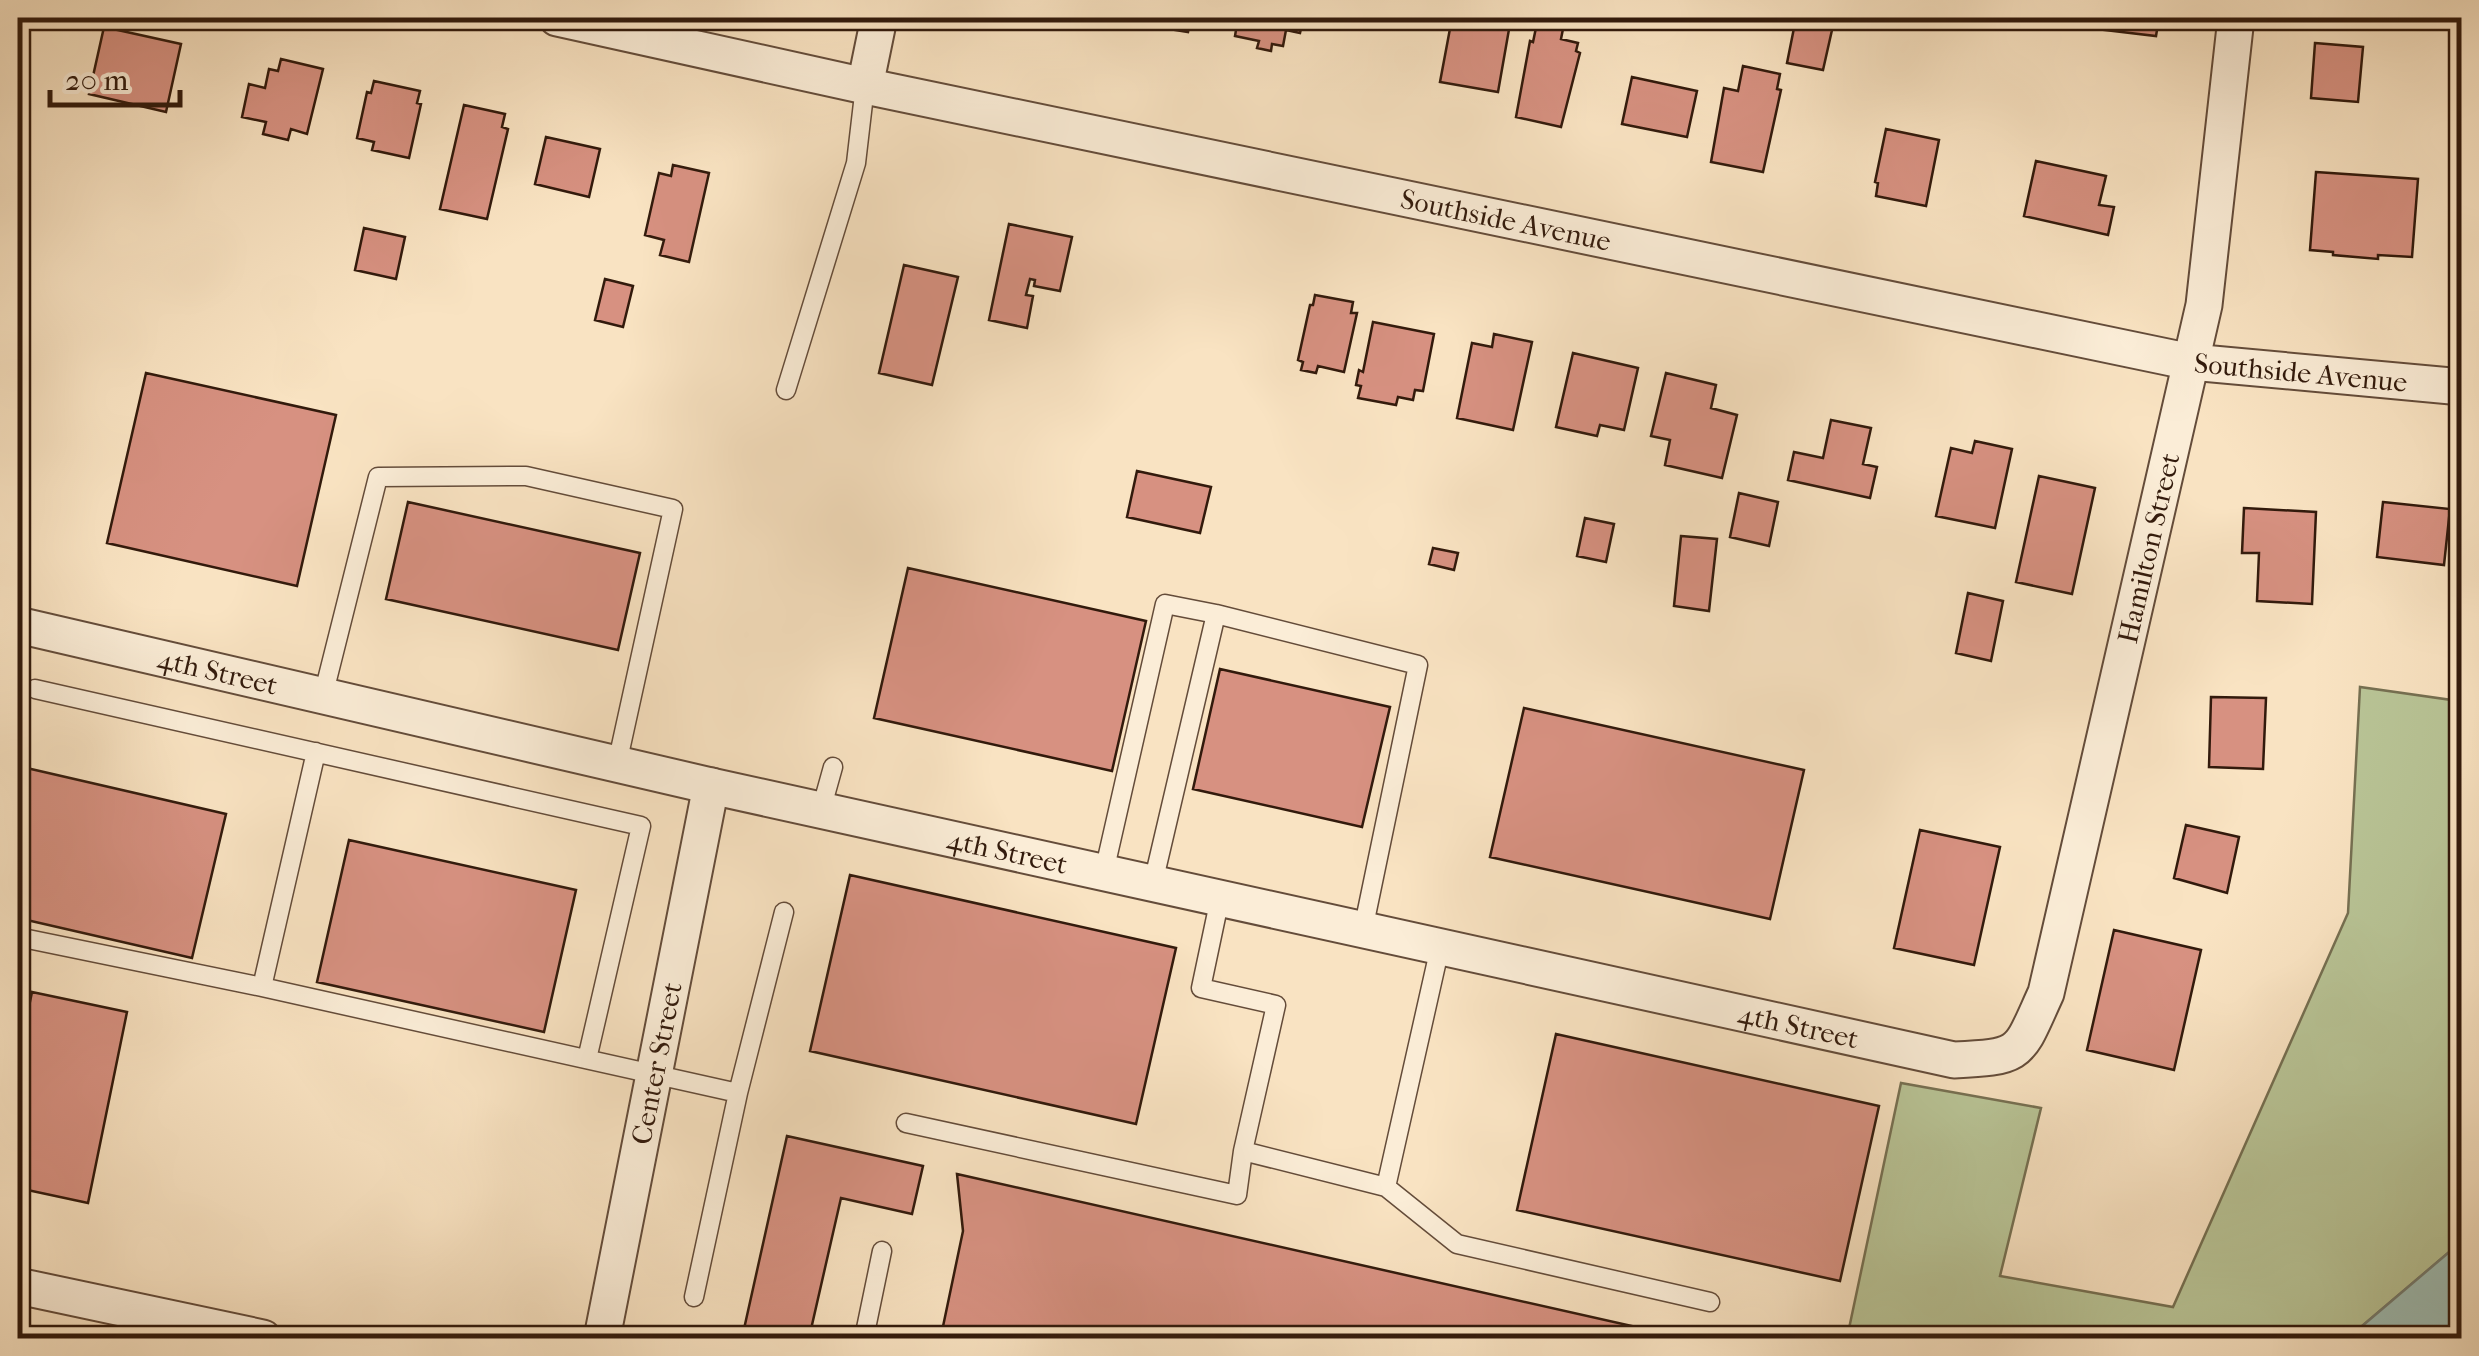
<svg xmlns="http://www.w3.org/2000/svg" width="2479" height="1356" font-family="'IM FELL French Canon',serif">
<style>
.green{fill:#b9c597;stroke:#767052;stroke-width:2.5}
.water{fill:#9ebeb5;stroke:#737c71;stroke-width:2.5}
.building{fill:#d79181;stroke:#321a0c;stroke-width:2.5}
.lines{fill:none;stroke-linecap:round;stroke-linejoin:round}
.lane-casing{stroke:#644c3a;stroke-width:21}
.street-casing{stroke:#644c3a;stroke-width:39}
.lane{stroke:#fbedd7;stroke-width:18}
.street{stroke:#fbedd7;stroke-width:35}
.labels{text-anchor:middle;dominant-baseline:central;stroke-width:8;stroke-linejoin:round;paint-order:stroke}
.street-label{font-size:28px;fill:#321a0c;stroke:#fbedd7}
</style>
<rect width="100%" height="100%" fill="#f9e3c2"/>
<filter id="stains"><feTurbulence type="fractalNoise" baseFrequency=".002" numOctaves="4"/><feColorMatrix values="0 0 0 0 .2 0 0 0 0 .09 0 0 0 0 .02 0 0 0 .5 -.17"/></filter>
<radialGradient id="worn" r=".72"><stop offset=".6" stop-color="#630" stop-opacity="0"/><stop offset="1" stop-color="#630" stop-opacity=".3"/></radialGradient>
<!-- green -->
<path class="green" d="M 2461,676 L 2461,1242 L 2348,1338 L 1847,1338 L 1901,1083 L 2041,1108 L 2000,1276 L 2173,1307 L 2348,913 L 2360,687 L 2452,700 Z"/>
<!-- water -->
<path class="water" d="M 2461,1242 L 2461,1338 L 2348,1338 Z"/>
<!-- building -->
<path class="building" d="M 1167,18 L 1226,18 L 1225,24 L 1190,21 L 1188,32 L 1175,30 L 1177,19 Z
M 1238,18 L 1324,18 L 1323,24 L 1303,20 L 1300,33 L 1286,30 L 1283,46 L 1272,44 L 1271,51 L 1257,48 L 1259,41 L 1235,36 Z
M 1452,18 L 1511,18 L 1498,92 L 1440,82 Z
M 2081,18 L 2159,18 L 2156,36 L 2079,27 Z
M 1537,23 L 1563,29 L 1561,39 L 1578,43 L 1576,51 L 1580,53 L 1561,127 L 1516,117 L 1530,41 L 1533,42 Z
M 1795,23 L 1832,30 L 1823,70 L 1787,63 Z
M 104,27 L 181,44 L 166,112 L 89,94 Z
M 2315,43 L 2363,47 L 2358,102 L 2311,98 Z
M 281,59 L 323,69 L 307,134 L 291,129 L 288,140 L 263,134 L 266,122 L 242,117 L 249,84 L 265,88 L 269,69 L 278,71 Z
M 1743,66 L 1780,74 L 1777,89 L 1781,90 L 1763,172 L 1711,162 L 1724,88 L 1738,91 Z
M 1632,77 L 1697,91 L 1687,137 L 1622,124 Z
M 374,81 L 420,91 L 417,103 L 421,104 L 409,158 L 372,150 L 374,142 L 357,138 L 367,92 L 371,93 Z
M 464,105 L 505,114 L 502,127 L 508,129 L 487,219 L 440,209 Z
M 1886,129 L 1939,140 L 1926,206 L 1876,196 L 1878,183 L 1875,182 Z
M 546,137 L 600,149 L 589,197 L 535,184 Z
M 2036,161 L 2106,176 L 2099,205 L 2114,207 L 2108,235 L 2024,216 Z
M 673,165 L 709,173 L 689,262 L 660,255 L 664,240 L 645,235 L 659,173 L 671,176 Z
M 2316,172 L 2418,179 L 2412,257 L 2378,255 L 2378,259 L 2333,255 L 2333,252 L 2310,250 Z
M 1009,224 L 1072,237 L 1060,291 L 1034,286 L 1035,280 L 1030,279 L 1026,295 L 1033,296 L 1027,328 L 989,320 Z
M 364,228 L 405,237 L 396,279 L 355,270 Z
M 904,265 L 958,277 L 932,385 L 879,373 Z
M 605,279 L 633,286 L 623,327 L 595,320 Z
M 1315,295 L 1353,302 L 1351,313 L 1357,313 L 1344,372 L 1318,366 L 1316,373 L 1301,370 L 1303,362 L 1298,360 L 1310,305 L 1313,305 Z
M 1373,322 L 1434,334 L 1423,391 L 1415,390 L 1413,400 L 1398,397 L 1396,405 L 1358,398 L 1361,386 L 1356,385 L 1359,370 L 1363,372 Z
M 1494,334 L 1532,342 L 1513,430 L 1457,418 L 1472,343 L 1492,347 Z
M 1573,353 L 1638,368 L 1624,430 L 1600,425 L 1597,436 L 1556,427 Z
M 146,373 L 336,415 L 297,586 L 107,543 Z
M 1666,373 L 1716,385 L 1711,408 L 1737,415 L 1722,478 L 1665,465 L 1670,440 L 1651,436 Z
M 1831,420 L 1871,428 L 1863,464 L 1877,467 L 1870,498 L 1788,480 L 1794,452 L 1823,458 Z
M 1975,441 L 2012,449 L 1995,528 L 1936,516 L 1951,448 L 1972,453 Z
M 1137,471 L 1211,487 L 1200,533 L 1127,517 Z
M 2039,476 L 2095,488 L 2072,594 L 2016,582 Z
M 1739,493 L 1778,502 L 1769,546 L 1730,537 Z
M 408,502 L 640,553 L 618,650 L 386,599 Z
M 2383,502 L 2450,509 L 2444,565 L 2377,557 Z
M 2244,508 L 2316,512 L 2312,604 L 2257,601 L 2259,553 L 2242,553 Z
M 1585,518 L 1614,524 L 1606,562 L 1577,556 Z
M 1681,536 L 1717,539 L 1709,611 L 1674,606 Z
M 1433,548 L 1458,553 L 1454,570 L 1429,564 Z
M 908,568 L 1146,621 L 1112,771 L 874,718 Z
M 1968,593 L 2003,601 L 1991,661 L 1956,653 Z
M 1220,669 L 1390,707 L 1362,827 L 1193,789 Z
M 2211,697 L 2266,698 L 2263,769 L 2209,767 Z
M 1524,708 L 1804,770 L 1770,919 L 1490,857 Z
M 18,766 L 226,814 L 192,958 L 18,918 Z
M 2186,825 L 2239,837 L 2227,893 L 2174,878 Z
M 1920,830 L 2000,847 L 1974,965 L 1894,948 Z
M 349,840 L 576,890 L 544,1032 L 317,982 Z
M 850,875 L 1176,948 L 1136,1124 L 810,1051 Z
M 2114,930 L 2201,950 L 2174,1070 L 2087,1050 Z
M 32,992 L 127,1012 L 88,1203 L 18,1188 L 18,1060 Z
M 1556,1034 L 1879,1106 L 1840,1281 L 1517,1210 Z
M 787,1136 L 923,1166 L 912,1214 L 841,1198 L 809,1338 L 742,1338 Z
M 957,1174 L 1685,1338 L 927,1338 L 928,1333 L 941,1336 L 963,1231 Z"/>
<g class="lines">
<!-- lane casing -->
<g class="lane-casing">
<path id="lane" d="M 786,390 L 856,163 L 865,86
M 35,689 L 641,826 L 587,1059
M 323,696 L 378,477 L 526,476 L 673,509 L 617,764
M 821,810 L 833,767
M 1104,872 L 1165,604 L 1216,614
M 1153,883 L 1216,614 L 1418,665 L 1363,930
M 1220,898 L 1201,988 L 1276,1005 L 1243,1151
M 18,937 L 262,987 L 316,752
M 1440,947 L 1386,1187 L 1457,1244 L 1710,1302
M 262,987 L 738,1093 L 694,1297
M 738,1093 L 784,912
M 906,1123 L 1237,1195 L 1243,1151 L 1386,1187
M 864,1338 L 882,1251"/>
</g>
<!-- street casing -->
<g class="street-casing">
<g id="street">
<path id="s1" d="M 557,18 L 865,86 L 2191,362 L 2462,387"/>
<path d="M 865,86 L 879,18"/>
<path id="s2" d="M 18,625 L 711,786 L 1954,1060 C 2024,1057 2018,1054 2046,993 L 2204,305 L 2236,18"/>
<path d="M 18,1286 L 263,1338"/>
<path id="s3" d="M 602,1338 L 711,786"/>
</g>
</g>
<!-- lane -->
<use href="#lane" class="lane"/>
<!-- street -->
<use href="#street" class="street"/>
</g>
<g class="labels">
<!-- street labels -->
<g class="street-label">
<text stroke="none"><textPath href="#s1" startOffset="970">Southside Avenue</textPath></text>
<text stroke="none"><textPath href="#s1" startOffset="1780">Southside Avenue</textPath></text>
<text stroke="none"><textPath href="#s2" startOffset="2568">Hamilton Street</textPath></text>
<text stroke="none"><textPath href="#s2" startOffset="205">4th Street</textPath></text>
<text stroke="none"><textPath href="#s2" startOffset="1015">4th Street</textPath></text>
<text stroke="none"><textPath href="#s2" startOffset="1825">4th Street</textPath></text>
<text stroke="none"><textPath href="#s3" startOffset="280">Center Street</textPath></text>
</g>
</g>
<!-- margin -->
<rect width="2479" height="1356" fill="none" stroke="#f9e3c2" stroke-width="60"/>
<rect x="20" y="20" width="2439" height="1316" fill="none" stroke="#321a0c" stroke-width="5"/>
<rect x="30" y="30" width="2419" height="1296" fill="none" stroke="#321a0c" stroke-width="2.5"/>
<!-- scale -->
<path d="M50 90v15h130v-15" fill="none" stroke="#321a0c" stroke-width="5"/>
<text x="65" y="90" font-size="30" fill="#321a0c" stroke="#fbedd7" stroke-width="8" paint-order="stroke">20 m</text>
<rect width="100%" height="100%" filter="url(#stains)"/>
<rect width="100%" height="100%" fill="url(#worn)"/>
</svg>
